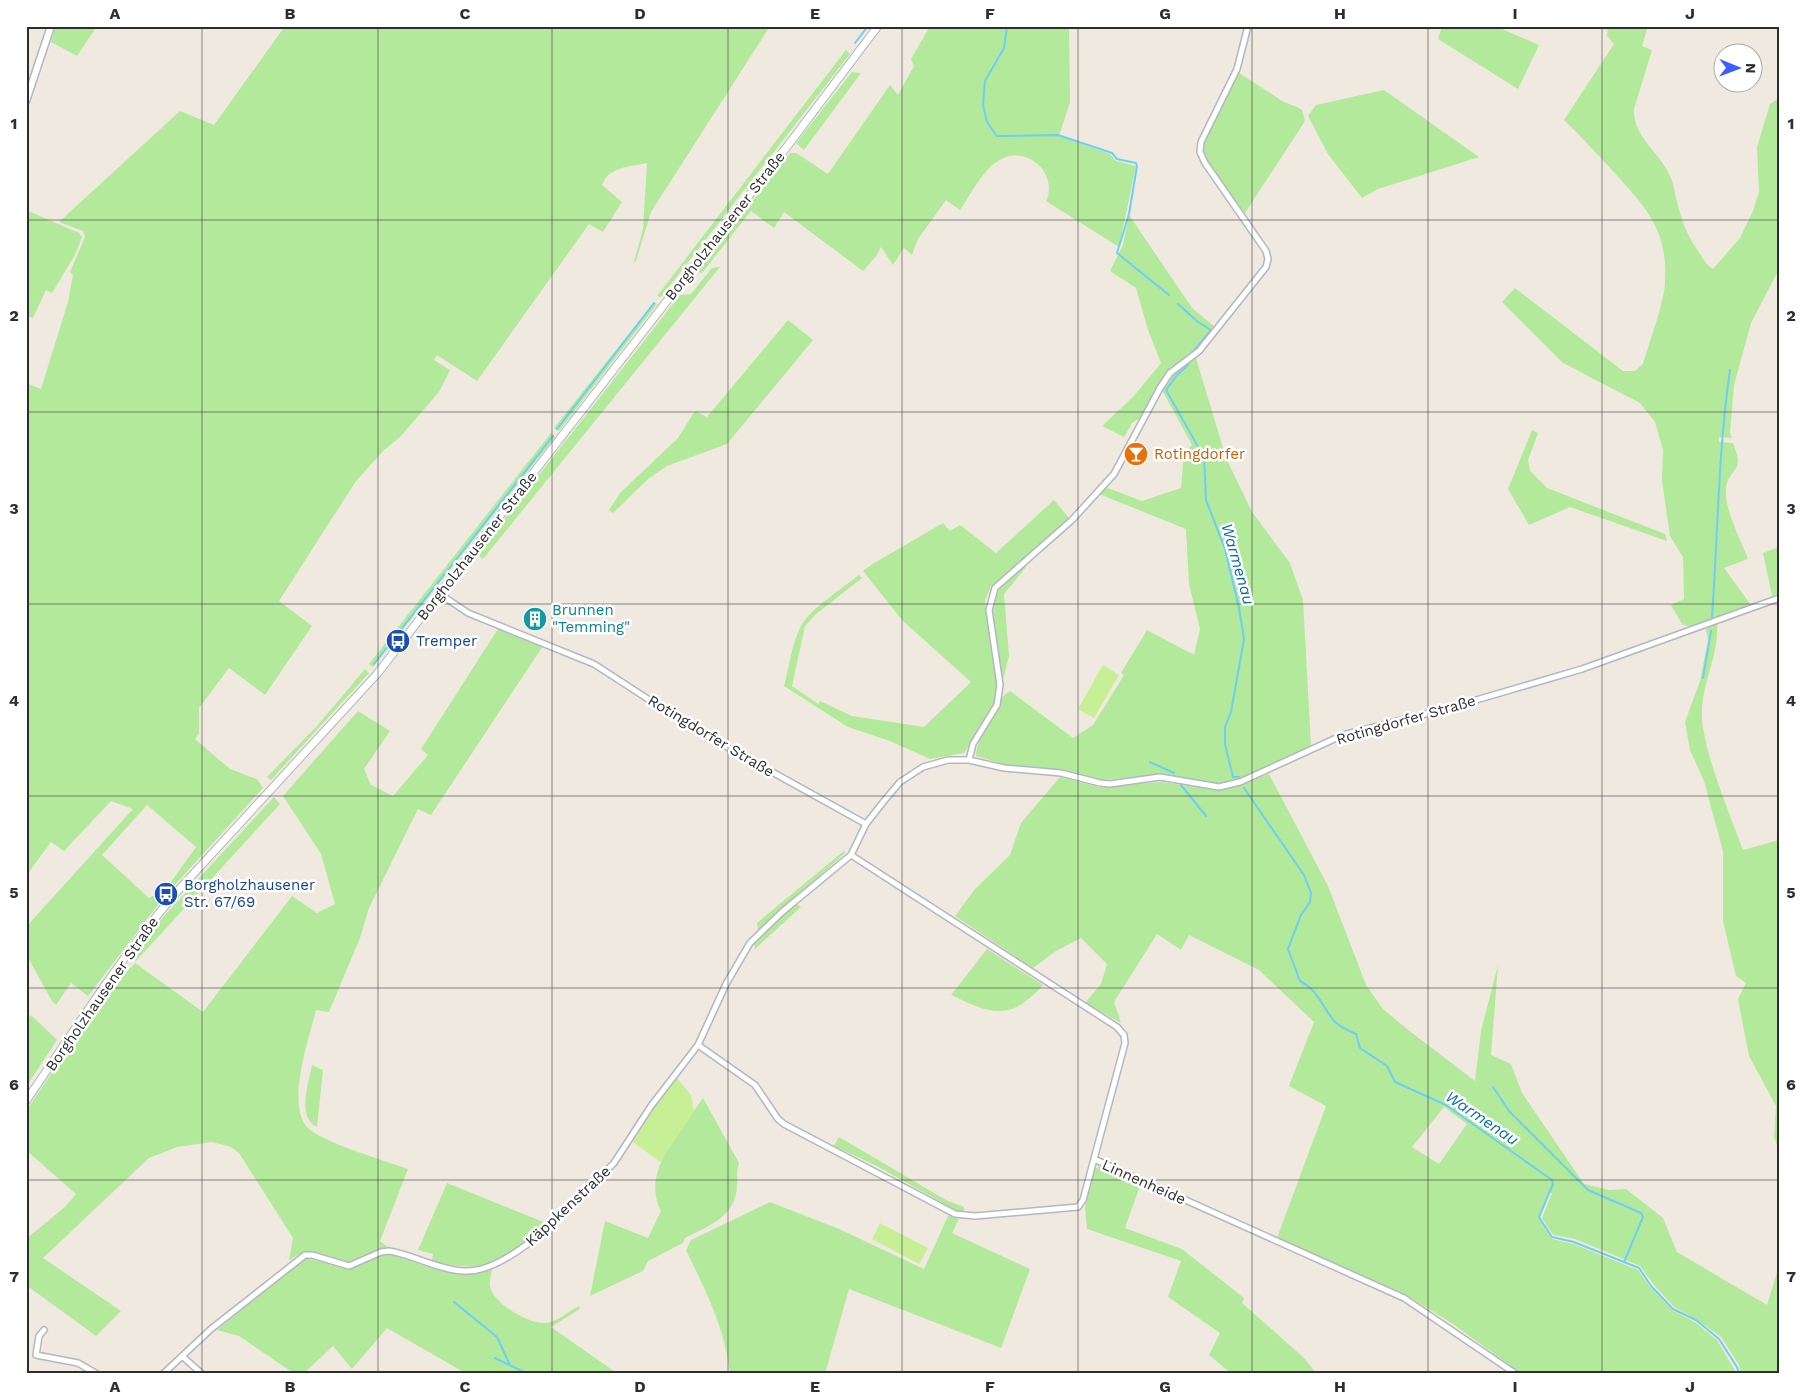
<svg xmlns="http://www.w3.org/2000/svg" width="1805" height="1400" font-family="'Work Sans',sans-serif">
<style>
.green{fill:#b3e99a;fill-rule:evenodd}
.pitch{fill:#c7f096}
.lines{fill:none;stroke-linecap:round;stroke-linejoin:round}
.stream{stroke:#6ecff6;stroke-width:2}
.minor-casing{stroke:#b4b6c2;stroke-width:8}
.tertiary-casing{stroke:#b4b6c2;stroke-width:9}
.secondary-casing{stroke:#b4b6c2;stroke-width:9}
.minor{stroke:#fff;stroke-width:5}
.tertiary{stroke:#fff;stroke-width:6}
.secondary{stroke:#fff;stroke-width:7}
.grid{fill:none;stroke:#2e2e2e;stroke-width:1;stroke-opacity:0.55}
.labels{text-anchor:middle;dominant-baseline:central;stroke-width:5;stroke-linejoin:round;paint-order:stroke}
.street-label{font-size:15px;fill:#2e2e2e;stroke:#fff}
.food-label{font-size:15px;fill:#c56008;stroke:#fff;text-anchor:start}
.culture-label{font-size:15px;fill:#0d838f;stroke:#fff;text-anchor:start}
.transit-label{font-size:15px;fill:#164399;stroke:#fff;text-anchor:start}
.water-label{font-size:16px;font-style:italic;fill:#056dab;stroke:#fff}
.neatline{fill:none;stroke:#2e2e2e;stroke-width:2}
.grid-label{font-size:16px;text-anchor:middle;font-weight:bold;fill:#2e2e2e}
</style>
<rect width="100%" height="100%" fill="#f0e9e0"/>
<!-- green -->
<path class="green" d="M 56,26 L 97,26 L 77,56 L 51,42 Z
M 285,26 L 770,26 L 651,212 L 636,261 L 634,262 L 643,229 L 647,163 C 630,167 609,166 602,185 L 622,202 L 603,232 L 589,224 L 477,381 L 437,355 L 434,360 L 450,370 L 439,392 L 400,437 L 383,451 L 356,481 L 279,601 L 312,626 L 265,695 L 229,668 L 199,708 L 199,733 L 195,739 L 230,769 L 257,779 L 263,788 L 173,887 L 171,882 L 196,847 L 147,805 L 102,855 L 149,898 L 164,890 L 167,893 L 88,996 L 71,983 L 56,1005 L 52,1001 L 26,954 L 26,927 L 133,809 L 111,801 L 64,851 L 51,842 L 26,876 L 26,383 L 41,389 L 68,302 L 73,275 L 70,272 L 85,237 L 83,231 L 59,222 L 180,111 L 214,125 Z
M 930,26 L 1069,26 L 1070,102 L 1059,136 L 1110,154 L 1116,161 L 1136,166 L 1119,247 L 1046,201 C 1059,172 1025,143 998,161 C 982,171 971,194 960,210 L 946,200 L 918,239 L 912,255 L 904,248 L 893,265 L 881,247 L 877,255 L 863,271 L 784,212 L 774,228 L 751,211 L 702,273 L 697,272 L 790,153 L 796,153 L 828,174 L 890,85 L 898,95 L 914,66 L 911,59 Z
M 1442,26 L 1495,26 L 1539,45 L 1518,89 L 1438,39 Z
M 1608,26 L 1648,26 L 1642,46 L 1652,50 L 1634,109 C 1633,138 1659,151 1670,176 C 1675,187 1675,197 1679,209 C 1683,225 1689,238 1698,251 C 1703,258 1706,265 1713,269 L 1740,238 L 1753,211 L 1759,192 L 1757,147 L 1770,104 L 1779,98 L 1779,269 L 1751,323 L 1734,385 L 1730,433 L 1732,438 L 1719,437 L 1719,442 L 1733,443 C 1746,475 1729,465 1726,489 C 1724,508 1741,541 1748,559 L 1724,568 L 1751,605 L 1690,627 L 1682,624 L 1671,605 L 1684,599 L 1683,557 L 1670,536 L 1662,480 L 1663,450 L 1655,422 L 1640,403 L 1563,363 L 1502,302 L 1515,288 L 1623,371 L 1635,371 L 1643,364 C 1649,343 1664,303 1665,283 C 1668,228 1646,208 1612,170 C 1596,153 1581,136 1564,120 L 1614,44 L 1607,36 Z
M 846,50 L 850,54 L 661,297 L 657,296 Z
M 852,72 L 861,73 L 804,150 L 796,143 Z
M 1239,73 L 1284,102 L 1297,107 L 1302,110 L 1305,121 L 1245,213 C 1235,200 1209,171 1204,157 C 1199,140 1231,91 1239,73 Z
M 1384,90 L 1479,157 L 1378,189 L 1362,198 L 1328,154 L 1308,116 L 1316,105 Z
M 26,210 L 79,233 L 82,237 L 75,255 L 52,293 L 46,290 L 33,318 L 26,316 Z
M 1129,215 L 1192,308 L 1214,326 L 1193,351 L 1168,372 L 1140,418 L 1132,423 L 1124,437 L 1102,426 L 1133,397 L 1161,363 L 1148,330 L 1136,288 L 1110,271 L 1123,245 Z
M 720,267 L 483,559 L 477,554 L 680,295 L 691,294 L 712,268 Z
M 654,302 L 657,304 L 559,431 L 554,428 Z
M 788,320 L 813,340 L 727,444 L 667,466 L 648,479 L 613,513 L 609,510 L 620,493 L 678,438 L 695,411 L 707,417 Z
M 1196,358 L 1226,458 L 1252,512 L 1290,563 L 1303,600 L 1311,746 L 1276,764 L 1233,781 L 1218,784 L 1161,775 L 1101,780 L 1061,770 L 1004,764 L 976,756 C 977,734 997,719 1002,697 L 1010,691 L 1073,738 L 1093,725 L 1124,675 L 1121,673 L 1147,630 L 1194,655 L 1200,629 L 1189,584 L 1186,529 L 1099,494 L 1105,487 L 1142,501 L 1181,488 L 1184,453 L 1192,445 L 1162,390 L 1173,375 Z
M 1532,430 L 1538,433 L 1528,460 L 1530,471 L 1547,488 L 1665,534 L 1667,541 L 1570,507 L 1529,525 L 1508,489 Z
M 551,433 L 555,437 L 373,667 L 369,664 Z
M 1054,500 L 1069,518 L 991,587 L 985,600 L 997,685 L 994,706 L 964,753 L 930,759 L 890,741 L 848,727 L 784,686 C 789,667 792,643 801,626 C 811,608 843,588 859,575 L 862,578 L 816,614 L 805,626 L 792,686 L 818,704 L 820,701 L 852,716 L 924,727 L 971,682 L 903,621 L 863,571 L 871,565 L 943,523 L 950,531 L 960,525 L 996,553 Z
M 1779,547 L 1779,593 L 1772,596 L 1763,553 Z
M 1025,565 L 1027,566 L 1004,594 L 1009,656 L 1002,684 L 991,611 C 994,589 1009,579 1025,565 Z
M 1717,624 C 1719,653 1704,679 1702,707 C 1699,743 1730,814 1743,850 L 1779,840 L 1779,1150 L 1774,1137 L 1776,1106 L 1749,1056 L 1738,999 L 1746,983 L 1736,976 L 1723,921 L 1723,851 L 1704,781 L 1690,750 L 1685,722 L 1700,681 L 1708,640 L 1706,629 Z
M 498,629 L 543,646 L 431,815 L 418,809 L 369,908 L 360,938 L 329,1012 L 316,1010 C 309,1038 287,1101 306,1126 C 319,1142 387,1161 408,1169 L 380,1241 L 388,1247 C 374,1251 361,1263 348,1264 C 321,1266 317,1238 289,1261 L 293,1238 L 239,1153 L 231,1147 L 212,1142 L 177,1147 L 149,1158 L 43,1258 L 121,1311 L 96,1336 L 26,1285 L 26,1239 L 65,1207 L 76,1194 L 26,1150 L 26,1111 L 124,966 L 131,968 L 135,963 L 203,1012 L 292,896 L 317,913 L 335,904 L 321,854 L 283,796 L 358,711 L 390,731 L 364,769 L 371,785 L 393,796 L 428,755 L 421,749 Z
M 365,669 L 369,673 L 271,780 L 267,777 L 317,726 Z
M 1269,774 L 1328,886 L 1366,985 L 1383,1009 L 1407,1029 L 1475,1081 L 1481,1031 L 1498,965 L 1491,1055 L 1511,1064 L 1522,1093 L 1584,1184 L 1609,1190 L 1626,1189 L 1663,1218 L 1677,1252 L 1767,1305 L 1779,1266 L 1779,1374 L 1741,1374 L 1739,1365 L 1721,1337 L 1696,1319 L 1674,1307 L 1654,1285 L 1640,1266 L 1575,1239 L 1553,1235 L 1542,1218 L 1552,1193 L 1549,1192 L 1538,1217 L 1552,1239 L 1574,1244 L 1638,1270 L 1650,1287 L 1672,1310 L 1695,1322 L 1717,1340 L 1737,1374 L 1522,1374 L 1453,1324 L 1403,1293 L 1277,1238 L 1326,1106 L 1289,1086 L 1314,1022 L 1259,970 L 1189,935 L 1181,950 L 1157,934 L 1114,1002 L 1121,1023 L 1085,1003 L 1101,984 L 1107,964 L 1081,938 L 1056,951 L 1033,968 L 955,916 L 975,889 L 1010,855 L 1021,823 L 1060,777 L 1099,787 L 1162,782 L 1221,791 ZM 1444,1107 L 1467,1124 L 1439,1164 L 1412,1147 Z
M 274,797 L 280,804 L 136,961 L 130,957 L 164,916 Z
M 845,850 L 844,854 L 758,930 L 757,923 Z
M 796,903 L 801,907 L 755,949 L 754,944 Z
M 987,949 L 1043,985 C 1010,1022 991,1014 951,995 Z
M 31,1015 L 57,1040 L 26,1087 L 26,1022 Z
M 312,1065 L 323,1070 L 317,1127 C 296,1117 309,1082 312,1065 Z
M 703,1098 L 739,1163 C 735,1173 739,1183 736,1193 C 732,1218 705,1228 685,1238 L 683,1243 L 648,1261 L 643,1271 L 590,1296 L 605,1221 L 648,1238 L 661,1211 C 640,1172 682,1129 703,1098 Z
M 839,1137 L 946,1200 L 964,1207 L 964,1212 L 957,1211 L 875,1165 L 834,1146 Z
M 1100,1166 L 1141,1183 L 1125,1228 L 1182,1249 L 1244,1298 L 1242,1303 L 1303,1357 L 1317,1374 L 1232,1374 L 1209,1355 L 1220,1333 L 1168,1297 L 1181,1261 L 1087,1229 L 1085,1207 L 1095,1169 Z
M 447,1183 L 541,1221 L 545,1226 C 504,1264 487,1274 432,1261 L 433,1254 L 418,1250 Z
M 770,1202 L 839,1229 L 924,1269 L 949,1214 L 959,1219 L 952,1233 L 1030,1269 L 1001,1348 L 849,1289 L 825,1374 L 730,1374 C 725,1327 706,1292 686,1250 L 691,1240 Z
M 389,1254 C 423,1265 456,1279 492,1270 C 491,1275 489,1281 490,1286 C 492,1303 529,1324 545,1323 C 556,1323 569,1311 579,1306 L 580,1309 L 551,1327 L 618,1374 L 467,1374 L 387,1328 L 352,1369 L 333,1346 L 303,1374 L 295,1374 L 239,1336 L 217,1330 L 305,1258 L 348,1268 L 382,1255 Z"/>
<!-- pitch -->
<path class="pitch" d="M 1103,665 L 1119,675 L 1094,718 L 1078,709 Z
M 677,1078 L 691,1095 L 694,1112 L 660,1162 L 633,1142 L 654,1108 Z
M 880,1223 L 928,1248 L 919,1264 L 872,1239 Z"/>
<g class="lines">
<!-- stream -->
<path class="stream" d="M 1007,26 L 1004,48 L 985,81 L 983,105 L 987,122 L 997,136 L 1058,135 L 1112,153 L 1117,159 L 1136,163 L 1137,166 L 1129,214 L 1117,253 L 1169,295
M 855,43 L 868,26
M 1178,304 L 1198,322 L 1211,330 L 1192,353
M 1188,365 L 1177,375 L 1166,390 L 1204,457 L 1206,500 L 1225,549 L 1239,608 L 1244,639 L 1231,712 L 1225,727 L 1225,744 L 1233,777 L 1239,777
M 557,429 L 654,303
M 1712,617 C 1718,535 1718,452 1730,370
M 374,664 L 553,436
M 1703,678 L 1711,631
M 1150,762 L 1174,773
M 1181,785 L 1206,816
M 1244,788 L 1304,875 L 1311,893 L 1310,902 L 1301,915 L 1288,949 L 1300,981 C 1319,991 1322,1007 1335,1022 C 1341,1027 1349,1031 1356,1034 L 1360,1048 L 1387,1066 L 1395,1082 L 1446,1105 L 1552,1180 L 1553,1184 L 1539,1217 L 1552,1237 L 1574,1242 L 1639,1268 L 1651,1286 L 1673,1309 L 1696,1320 L 1719,1339 L 1737,1367 L 1739,1374
M 1493,1087 L 1509,1111 L 1588,1190 L 1641,1213 L 1643,1217 L 1624,1262
M 454,1302 L 497,1337 L 510,1365
M 495,1358 L 528,1374"/>
<!-- minor casing -->
<g class="minor-casing">
<path id="minor" d="M 440,594 L 468,613 L 594,664 L 691,727 L 866,824
M 969,760 L 973,744 L 997,705 L 1000,685 L 989,610 L 995,588 L 1072,520 L 1114,474 L 1160,388 L 1170,373 L 1199,351 L 1266,267 L 1268,259 L 1266,251 L 1205,163 L 1200,152 L 1201,142 L 1237,69 L 1248,26
M 851,855 L 1117,1027 L 1124,1035 L 1125,1043 L 1094,1159 L 1404,1298 L 1516,1374
M 698,1045 L 755,1085 L 778,1119 L 784,1124 L 955,1214 L 975,1216 L 1078,1207 L 1083,1200 L 1094,1159
M 44,1330 L 39,1336 L 36,1355 L 78,1363 L 97,1374
M 182,1356 L 202,1374
M 163,1374 L 211,1329 L 305,1255 L 312,1255 L 349,1266 L 381,1252 L 389,1251 C 414,1255 439,1270 464,1271 C 512,1274 580,1196 614,1163 L 651,1106 L 698,1045 L 726,984 L 750,943 L 782,912 L 851,855 L 866,824 L 884,801 L 900,782 L 923,767 L 948,760 L 969,760 L 1004,768 L 1061,773 L 1100,783 L 1110,784 L 1160,777 L 1219,787 L 1240,782 L 1343,735 L 1449,708 L 1582,669 L 1779,598"/>
</g>
<!-- tertiary casing -->
<g class="tertiary-casing">
<path id="tertiary" d="M 26,101 L 51,26"/>
</g>
<!-- secondary casing -->
<g class="secondary-casing">
<path id="secondary" d="M 26,1101 C 74,1031 119,960 174,895 L 377,674 L 789,144 L 878,26"/>
</g>
<!-- minor -->
<use href="#minor" class="minor"/>
<!-- tertiary -->
<use href="#tertiary" class="tertiary"/>
<!-- secondary -->
<use href="#secondary" class="secondary"/>
</g>
<!-- grid -->
<path class="grid" d="M 202,26 L 202,1374M 378,26 L 378,1374M 552,26 L 552,1374M 728,26 L 728,1374M 902,26 L 902,1374M 1078,26 L 1078,1374M 1252,26 L 1252,1374M 1428,26 L 1428,1374M 1602,26 L 1602,1374M 26,220 L 1779,220M 26,412 L 1779,412M 26,604 L 1779,604M 26,796 L 1779,796M 26,988 L 1779,988M 26,1180 L 1779,1180"/>
<!-- icons -->
<defs>
<g id="bar-disc" transform="scale(1.25)"><circle r="9.5" fill="#e8710a" stroke="#fff"/><path d="M-6-5H6L.8 .8V4.5H3.5V6h-7V4.5H-.8V.8Z" fill="#fff"/></g>
<g id="building-disc" transform="scale(1.25)"><circle r="9.5" fill="#0f9aa8" stroke="#fff"/><path d="M-4-6H4V6H1V3H-1V6H-4ZM-2.5-4.3h1.7v1.8h-1.7ZM.8-4.3h1.7v1.8H.8ZM-2.5-1h1.7V.8h-1.7ZM.8-1h1.7V.8H.8Z" fill="#fff"/></g>
<g id="bus-disc" transform="scale(1.25)"><circle r="9.5" fill="#1a4fb4" stroke="#fff"/><path d="M-5-6H5V4H4V6H2V4H-2V6H-4V4H-5ZM-3.5-4V0h7V-4ZM-3.5 1.2v1.5H-2V1.2ZM2 1.2v1.5H3.5V1.2Z" fill="#fff"/></g>
</defs>
<g fill-rule="evenodd">
<use href="#bar-disc" x="1136" y="454"/>
<use href="#building-disc" x="535" y="619"/>
<use href="#bus-disc" x="398" y="641"/>
<use href="#bus-disc" x="166" y="894"/>
</g>
<g class="labels">
<!-- street labels -->
<g class="street-label">
<text transform="translate(725 226) rotate(-52)">Borgholzhausener Straße</text>
<text transform="translate(477 546) rotate(-52)">Borgholzhausener Straße</text>
<text transform="translate(1406 720) rotate(-16)">Rotingdorfer Straße</text>
<text transform="translate(711 736) rotate(31)">Rotingdorfer Straße</text>
<text transform="translate(102 994) rotate(-55)">Borgholzhausener Straße</text>
<text transform="translate(1144 1182) rotate(24)">Linnenheide</text>
<text transform="translate(568 1206) rotate(-43)">Käppkenstraße</text>
</g>
<!-- food labels -->
<g class="food-label">
<text x="1154" y="454">Rotingdorfer</text>
</g>
<!-- culture labels -->
<g class="culture-label">
<text x="552" y="610">Brunnen<tspan x="552" dy="17">"Temming"</tspan></text>
</g>
<!-- transit labels -->
<g class="transit-label">
<text x="416" y="641">Tremper</text>
<text x="184" y="885">Borgholzhausener<tspan x="184" dy="17">Str. 67/69</tspan></text>
</g>
<!-- water labels -->
<g class="water-label">
<text transform="translate(1238 564) rotate(74)">Warmenau</text>
<text transform="translate(1482 1118) rotate(34)">Warmenau</text>
</g>
</g>
<!-- border -->
<rect width="1805" height="1400" fill="none" stroke="#ffffff" stroke-width="55"/>
<!-- north arrow -->
<g transform="translate(1738 68) rotate(91)"><circle r="24" fill="#ffffff" stroke="#ababab"/>
<path d="M0-4L9 19L0 12L-9 19Z" fill="#3e5dff"/>
<text y="-8" font-size="14" font-weight="bold" text-anchor="middle" fill="#2e2e2e">N</text>
</g>
<rect x="28" y="28" width="1750" height="1344" class="neatline"/>
<g class="grid-label">
<text x="115" y="19">A</text>
<text x="290" y="19">B</text>
<text x="465" y="19">C</text>
<text x="640" y="19">D</text>
<text x="815" y="19">E</text>
<text x="990" y="19">F</text>
<text x="1165" y="19">G</text>
<text x="1340" y="19">H</text>
<text x="1515" y="19">I</text>
<text x="1690" y="19">J</text>
<text x="14" y="129">1</text>
<text x="1791" y="129">1</text>
<text x="14" y="321">2</text>
<text x="1791" y="321">2</text>
<text x="14" y="514">3</text>
<text x="1791" y="514">3</text>
<text x="14" y="706">4</text>
<text x="1791" y="706">4</text>
<text x="14" y="898">5</text>
<text x="1791" y="898">5</text>
<text x="14" y="1090">6</text>
<text x="1791" y="1090">6</text>
<text x="14" y="1282">7</text>
<text x="1791" y="1282">7</text>
<text x="115" y="1392">A</text>
<text x="290" y="1392">B</text>
<text x="465" y="1392">C</text>
<text x="640" y="1392">D</text>
<text x="815" y="1392">E</text>
<text x="990" y="1392">F</text>
<text x="1165" y="1392">G</text>
<text x="1340" y="1392">H</text>
<text x="1515" y="1392">I</text>
<text x="1690" y="1392">J</text>
</g>
</svg>
